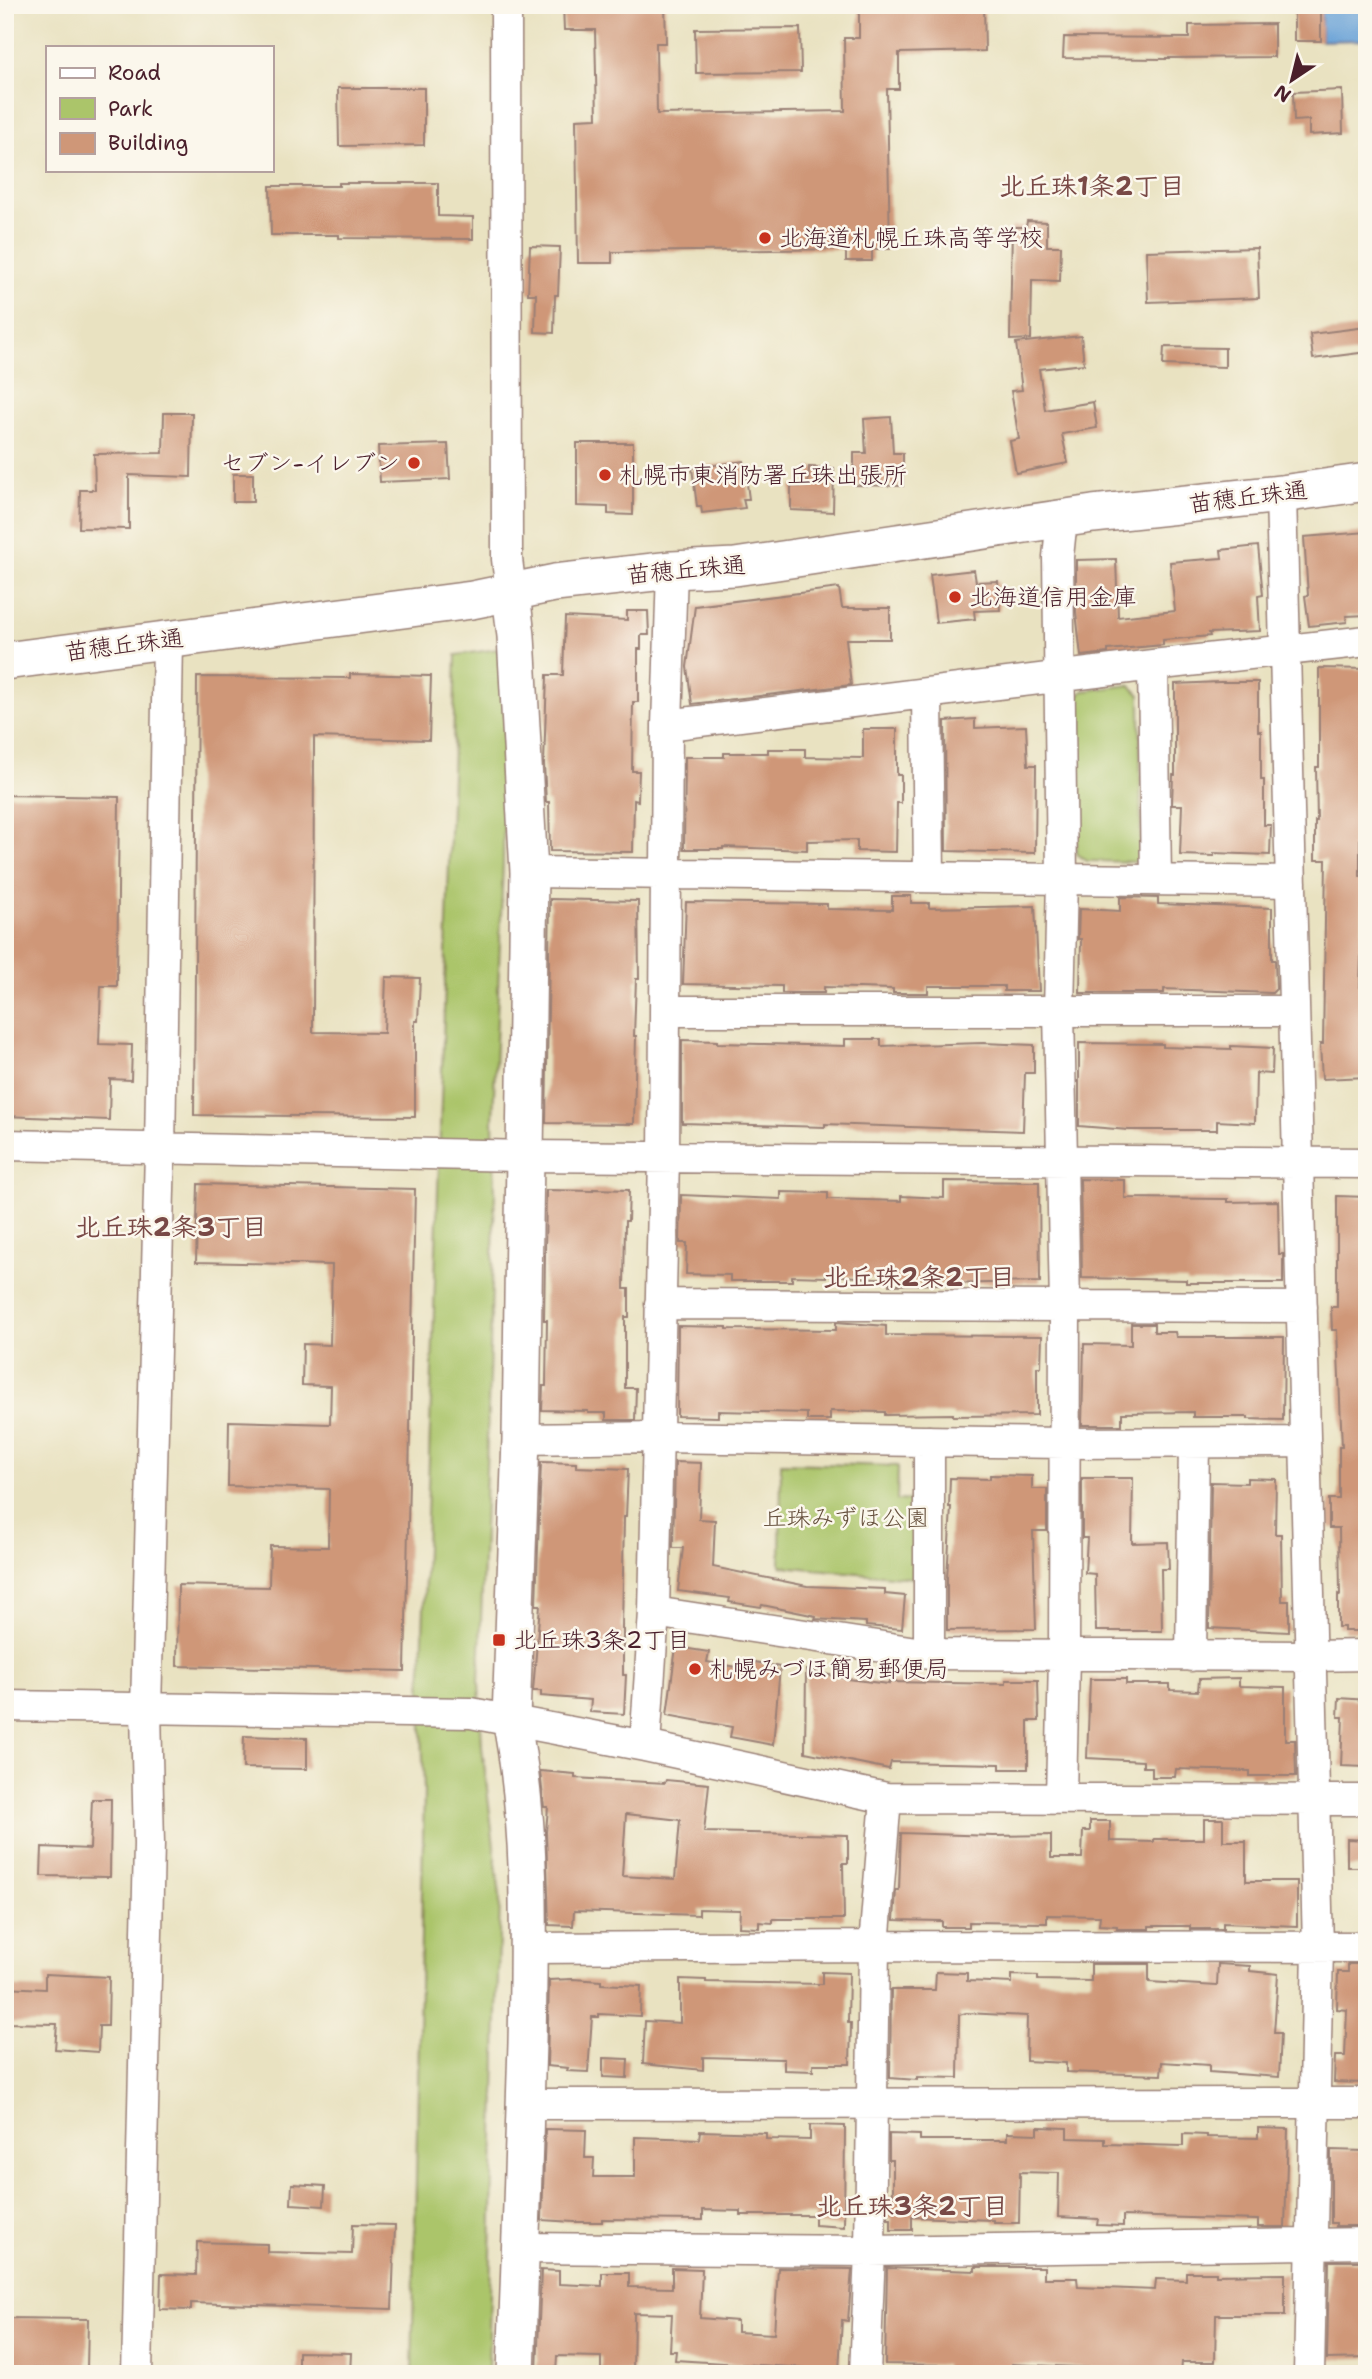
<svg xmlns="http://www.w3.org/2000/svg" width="1372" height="2379" font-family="'Shantell Sans','Klee One',sans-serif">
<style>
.green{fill:#abc56a;stroke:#7a724a;stroke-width:2}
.water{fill:#67a1d7;stroke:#586081;stroke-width:2}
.building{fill:#cf9778;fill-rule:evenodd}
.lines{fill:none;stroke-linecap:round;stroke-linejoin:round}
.minor-casing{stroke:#9a8076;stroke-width:33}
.tertiary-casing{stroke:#9a8076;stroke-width:40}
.minor{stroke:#fff;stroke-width:30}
.tertiary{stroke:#fff;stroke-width:37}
.poi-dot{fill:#c8321e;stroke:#fbf7ec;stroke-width:2.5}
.labels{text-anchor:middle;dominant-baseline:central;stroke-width:5;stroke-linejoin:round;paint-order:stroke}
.poi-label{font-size:24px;fill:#4a1f2b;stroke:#fbf7ec;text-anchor:start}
.street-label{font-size:24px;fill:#4a1f2b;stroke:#fbf7ec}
.park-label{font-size:24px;fill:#67513e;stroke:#fbf7ec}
.neighbourhood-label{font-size:26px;font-weight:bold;fill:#794946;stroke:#fbf7ec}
</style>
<rect width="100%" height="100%" fill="#fbf7ec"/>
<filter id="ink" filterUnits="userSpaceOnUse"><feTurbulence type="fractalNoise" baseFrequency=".0143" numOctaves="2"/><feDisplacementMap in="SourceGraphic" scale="14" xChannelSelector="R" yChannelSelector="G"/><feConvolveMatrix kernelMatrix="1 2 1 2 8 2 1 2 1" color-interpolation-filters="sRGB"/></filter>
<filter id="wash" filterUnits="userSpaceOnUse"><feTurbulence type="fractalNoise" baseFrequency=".00686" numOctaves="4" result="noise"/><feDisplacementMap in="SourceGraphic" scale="28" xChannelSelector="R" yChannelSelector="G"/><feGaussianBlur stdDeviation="1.57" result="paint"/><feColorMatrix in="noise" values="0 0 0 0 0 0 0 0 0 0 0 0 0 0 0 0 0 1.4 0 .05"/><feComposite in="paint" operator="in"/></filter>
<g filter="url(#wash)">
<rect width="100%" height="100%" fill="#e9e2c1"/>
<!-- green -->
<path class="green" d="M 497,649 L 505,673 L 503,863 L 493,1121 L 495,1194 L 479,1682 L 482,1747 L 500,1896 L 488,2374 L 412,2374 L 424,1791 L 421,1696 L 456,655 Z
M 1130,685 L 1140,695 L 1141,862 L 1087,861 L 1077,854 L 1075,701 L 1083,691 Z
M 781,1463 L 898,1466 L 897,1500 L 916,1501 L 913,1578 L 780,1566 Z"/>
<!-- water -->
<path class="water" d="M 1321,5 L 1367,5 L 1367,40 L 1321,41 Z"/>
<g id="blocks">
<!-- building -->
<path class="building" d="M 563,5 L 665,5 L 666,43 L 656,43 L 657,114 L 845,111 L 844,38 L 859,38 L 859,5 L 984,5 L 985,51 L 899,53 L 899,89 L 887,89 L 890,249 L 872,249 L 872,261 L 846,261 L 846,249 L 612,252 L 612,263 L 578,263 L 576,119 L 597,118 L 595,30 L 564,30 Z
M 1294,5 L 1321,5 L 1321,41 L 1294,41 Z
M 1274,24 L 1274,57 L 1166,58 L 1166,59 L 1063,58 L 1064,37 L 1189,38 L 1189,25 Z
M 800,28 L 801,72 L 696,73 L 695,29 Z
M 338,88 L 424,88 L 424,145 L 339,146 Z
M 1342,90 L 1343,133 L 1309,135 L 1309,120 L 1294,121 L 1293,92 Z
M 339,183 L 438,183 L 438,216 L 473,217 L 473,239 L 339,238 L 339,235 L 271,235 L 270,186 L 339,186 Z
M 1027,221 L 1047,222 L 1047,246 L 1061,246 L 1060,281 L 1032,280 L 1031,339 L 1010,340 L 1012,227 L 1026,227 Z
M 530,246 L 560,247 L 558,295 L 555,295 L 554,333 L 535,332 L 536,294 L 528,294 Z
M 1257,248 L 1259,298 L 1148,302 L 1146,251 Z
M 1367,327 L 1367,352 L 1313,359 L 1310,334 Z
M 1081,336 L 1084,364 L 1039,369 L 1045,410 L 1093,402 L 1097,428 L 1062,434 L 1068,463 L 1016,473 L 1010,441 L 1019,439 L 1011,391 L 1022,390 L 1016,343 Z
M 1164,347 L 1225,348 L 1225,367 L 1163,365 Z
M 164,413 L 192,413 L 191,477 L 129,475 L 129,529 L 79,528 L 80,490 L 95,490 L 94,454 L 163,453 Z
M 891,417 L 893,453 L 903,453 L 903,486 L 854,485 L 854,453 L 866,453 L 864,419 Z
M 577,443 L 633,443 L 633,515 L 608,514 L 608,507 L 577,506 Z
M 448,444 L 450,479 L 380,482 L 378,446 Z
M 744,461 L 749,499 L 743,499 L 745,508 L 702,513 L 701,506 L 697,506 L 692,468 Z
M 809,467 L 834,468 L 833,512 L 791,510 L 791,486 L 808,487 Z
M 233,474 L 253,474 L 253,502 L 233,502 Z
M 1367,532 L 1367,615 L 1346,616 L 1347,622 L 1309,626 L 1305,596 L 1308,595 L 1304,537 Z
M 1258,546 L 1263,595 L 1258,596 L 1260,631 L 1209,633 L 1210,636 L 1163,640 L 1163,645 L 1108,650 L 1108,653 L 1081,656 L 1076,612 L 1076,560 L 1116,559 L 1118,617 L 1175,611 L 1170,562 L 1222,558 L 1221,550 Z
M 974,570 L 976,582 L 998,581 L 1000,610 L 974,611 L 975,619 L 936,623 L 930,575 Z
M 839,588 L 842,608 L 890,608 L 890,639 L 846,639 L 851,685 L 692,704 L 687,667 L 695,606 Z
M 627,611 L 648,611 L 649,635 L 641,635 L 641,649 L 638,649 L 638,702 L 633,702 L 632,771 L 639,771 L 638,801 L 634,800 L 633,852 L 550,851 L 549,802 L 546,802 L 544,764 L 547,675 L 563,675 L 565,617 L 627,620 Z
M 1319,668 L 1367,669 L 1367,803 L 1360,803 L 1360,876 L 1364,876 L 1360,987 L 1364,987 L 1364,1042 L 1367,1042 L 1367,1077 L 1322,1079 L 1320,1044 L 1323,1044 L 1326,860 L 1315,860 L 1315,821 L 1317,821 L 1316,767 L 1319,767 Z
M 350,674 L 431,676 L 429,740 L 314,737 L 313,1032 L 384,1033 L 386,977 L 420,978 L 418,1021 L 415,1021 L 415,1117 L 194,1115 L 197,677 L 350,678 Z
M 1220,682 L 1258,682 L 1258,731 L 1261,731 L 1261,780 L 1264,780 L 1264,825 L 1271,825 L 1270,855 L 1214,853 L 1214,856 L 1180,855 L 1182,805 L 1172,805 L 1173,775 L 1175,775 L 1175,684 Z
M 975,719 L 975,728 L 1026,726 L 1028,765 L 1036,765 L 1035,853 L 946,851 L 945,721 Z
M 863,729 L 897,729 L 897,775 L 901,775 L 901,803 L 897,803 L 896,852 L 857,851 L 857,840 L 807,841 L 807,850 L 723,847 L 723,849 L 684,849 L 685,757 L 724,757 L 724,753 L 768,753 L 768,749 L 805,749 L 805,757 L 863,758 Z
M 5,795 L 119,797 L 117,986 L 101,986 L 99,1044 L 132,1045 L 131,1080 L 110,1079 L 109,1120 L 5,1116 Z
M 892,896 L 911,896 L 911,903 L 929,903 L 929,908 L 1035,906 L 1039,991 L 1004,991 L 1004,986 L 928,986 L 928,993 L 893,993 L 893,989 L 824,987 L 824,993 L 782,993 L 782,986 L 683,984 L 686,902 L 827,904 L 827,909 L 892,910 Z
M 1120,897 L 1158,898 L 1158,904 L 1272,908 L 1272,960 L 1275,960 L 1276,989 L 1272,993 L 1164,989 L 1164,993 L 1080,993 L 1081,939 L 1078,939 L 1079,909 L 1120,911 Z
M 550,899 L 638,901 L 639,979 L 636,979 L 634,1036 L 636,1036 L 634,1124 L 546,1123 Z
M 845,1039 L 881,1039 L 881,1046 L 983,1043 L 1034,1045 L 1034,1073 L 1025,1073 L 1023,1131 L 825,1124 L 825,1127 L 682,1123 L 682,1040 L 717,1041 L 717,1043 L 845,1046 Z
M 1079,1043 L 1163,1044 L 1163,1047 L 1231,1049 L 1231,1046 L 1273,1048 L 1272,1074 L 1256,1073 L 1255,1123 L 1217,1121 L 1217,1130 L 1129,1130 L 1079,1126 Z
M 1080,1179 L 1125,1180 L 1125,1198 L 1228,1199 L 1228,1202 L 1278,1201 L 1279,1254 L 1283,1254 L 1283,1283 L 1186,1283 L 1186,1280 L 1082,1278 Z
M 944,1181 L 1039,1182 L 1040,1282 L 890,1285 L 890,1279 L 826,1275 L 826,1277 L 792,1276 L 792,1281 L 730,1281 L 730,1275 L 686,1274 L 687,1243 L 680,1243 L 681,1195 L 781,1199 L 781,1192 L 828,1193 L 828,1199 L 901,1201 L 901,1196 L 944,1198 Z
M 198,1184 L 415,1189 L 405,1671 L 177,1666 L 178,1585 L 269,1587 L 270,1546 L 328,1547 L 329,1489 L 228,1486 L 229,1421 L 330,1424 L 331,1386 L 302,1385 L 303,1344 L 330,1345 L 332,1265 L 196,1262 Z
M 593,1189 L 629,1190 L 628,1221 L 625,1221 L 624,1289 L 629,1289 L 629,1317 L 625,1317 L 625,1388 L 636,1388 L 635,1420 L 606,1420 L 606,1413 L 588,1413 L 588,1411 L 542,1410 L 543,1386 L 546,1386 L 547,1320 L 544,1320 L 546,1190 L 593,1191 Z
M 1337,1196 L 1367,1197 L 1367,1631 L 1344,1631 L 1344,1627 L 1338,1627 L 1338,1594 L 1340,1595 L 1339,1528 L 1329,1528 L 1329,1499 L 1339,1499 L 1339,1447 L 1342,1447 L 1337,1330 L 1332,1330 L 1331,1307 L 1337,1307 Z
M 836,1322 L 886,1326 L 886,1335 L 1042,1336 L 1041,1367 L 1037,1367 L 1037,1415 L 953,1416 L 953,1414 L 885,1415 L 885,1412 L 830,1411 L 830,1420 L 807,1420 L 807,1413 L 718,1411 L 718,1417 L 677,1416 L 678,1326 L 727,1327 L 727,1329 L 836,1330 Z
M 1131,1324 L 1154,1324 L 1154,1332 L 1175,1332 L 1176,1337 L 1284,1337 L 1283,1420 L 1248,1419 L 1248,1417 L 1193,1417 L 1193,1412 L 1122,1413 L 1122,1425 L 1082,1425 L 1084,1344 L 1131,1345 Z
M 541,1462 L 576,1463 L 576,1467 L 628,1469 L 626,1517 L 624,1517 L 622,1629 L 623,1629 L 623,1675 L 626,1675 L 624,1714 L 590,1712 L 591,1700 L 541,1696 L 541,1691 L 533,1691 L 540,1605 L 536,1605 Z
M 675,1462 L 701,1463 L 699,1519 L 715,1520 L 713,1567 L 807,1586 L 885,1589 L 885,1594 L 905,1596 L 902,1629 L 866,1626 L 866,1622 L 815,1619 L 816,1616 L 762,1605 L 761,1607 L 729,1602 L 730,1598 L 678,1591 L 683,1548 L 673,1548 Z
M 990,1475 L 1032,1476 L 1032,1489 L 1047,1489 L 1047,1531 L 1033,1531 L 1036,1629 L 947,1630 L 947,1579 L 951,1507 L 949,1507 L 950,1478 L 990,1479 Z
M 1082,1478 L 1133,1478 L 1132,1543 L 1168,1542 L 1169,1569 L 1161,1569 L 1162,1631 L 1096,1631 L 1095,1574 L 1085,1573 L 1087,1538 L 1082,1538 Z
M 1247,1478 L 1276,1479 L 1275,1534 L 1281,1534 L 1282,1601 L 1289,1601 L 1289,1632 L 1209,1628 L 1211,1482 L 1247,1483 Z
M 676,1647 L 709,1652 L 707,1662 L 743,1668 L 745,1660 L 780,1667 L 773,1745 L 730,1737 L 732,1727 L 667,1715 Z
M 806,1670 L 848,1679 L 889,1684 L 889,1682 L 1006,1684 L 1006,1680 L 1038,1680 L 1039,1721 L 1028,1721 L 1028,1769 L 1000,1769 L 1000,1764 L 891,1762 L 889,1769 L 805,1752 Z
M 1239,1678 L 1239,1686 L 1285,1687 L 1285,1740 L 1295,1740 L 1296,1776 L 1250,1776 L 1250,1771 L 1176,1769 L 1175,1777 L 1152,1777 L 1152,1767 L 1143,1767 L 1143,1761 L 1087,1758 L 1090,1679 L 1126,1679 L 1126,1684 L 1170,1684 L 1170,1690 L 1198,1691 L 1199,1679 Z
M 1339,1698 L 1367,1700 L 1367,1767 L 1341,1766 L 1343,1717 L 1338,1717 Z
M 244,1736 L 307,1738 L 307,1769 L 243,1768 Z
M 540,1771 L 575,1774 L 575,1778 L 665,1783 L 666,1780 L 709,1784 L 704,1832 L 848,1835 L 848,1863 L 843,1863 L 844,1919 L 773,1919 L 773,1923 L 759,1922 L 759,1928 L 739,1927 L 740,1910 L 699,1909 L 699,1915 L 574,1911 L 573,1926 L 549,1925 L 546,1832 L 548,1807 L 544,1807 ZM 626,1814 L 680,1820 L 675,1879 L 622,1876 Z
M 92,1799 L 111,1799 L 110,1877 L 41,1876 L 42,1847 L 90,1849 Z
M 1204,1819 L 1223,1819 L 1223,1841 L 1246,1841 L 1246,1881 L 1297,1881 L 1297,1926 L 1223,1923 L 1223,1929 L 1190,1929 L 1190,1926 L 1149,1926 L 1149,1929 L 1117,1929 L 1117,1926 L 1099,1925 L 1100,1916 L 1047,1915 L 1047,1923 L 969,1922 L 969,1927 L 942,1927 L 942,1921 L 894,1920 L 896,1890 L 899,1890 L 901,1833 L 993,1836 L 1051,1835 L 1051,1858 L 1082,1858 L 1083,1831 L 1090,1831 L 1090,1821 L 1110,1821 L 1110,1841 L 1154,1842 L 1154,1839 L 1204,1839 Z
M 1347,1839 L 1367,1840 L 1367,1867 L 1347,1867 Z
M 1091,1964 L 1149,1964 L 1149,1982 L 1217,1986 L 1218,1964 L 1250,1966 L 1250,1971 L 1278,1974 L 1274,2033 L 1281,2033 L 1279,2077 L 1209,2072 L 1209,2065 L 1162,2062 L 1161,2075 L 1066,2072 L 1066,2063 L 1026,2061 L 1027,2016 L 966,2013 L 959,2015 L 958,2078 L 917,2077 L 917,2080 L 890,2078 L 891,1990 L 935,1990 L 936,1972 L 967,1973 L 967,1981 L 1012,1983 L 1012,1975 L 1038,1976 L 1038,1980 L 1091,1981 Z
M 1348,1964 L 1367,1964 L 1367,2083 L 1334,2082 L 1335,2056 L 1345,2056 L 1347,2010 L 1337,2009 L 1338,1972 L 1348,1972 Z
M 822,1972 L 849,1973 L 848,2023 L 851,2023 L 850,2064 L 813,2064 L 813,2071 L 784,2070 L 784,2059 L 703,2057 L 703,2070 L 643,2064 L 645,2021 L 680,2023 L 680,1979 L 706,1980 L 706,1982 L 822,1984 Z
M 45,1974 L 109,1977 L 108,2026 L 99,2026 L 98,2052 L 55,2049 L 57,2024 L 5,2023 L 5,1987 L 45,1989 Z
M 573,1979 L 601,1981 L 601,1984 L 641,1986 L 640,2016 L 599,2014 L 599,2017 L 592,2017 L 588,2072 L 567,2071 L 568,2068 L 547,2066 L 549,1980 Z
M 603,2058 L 628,2059 L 627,2078 L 603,2077 Z
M 810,2125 L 845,2126 L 844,2227 L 815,2225 L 815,2215 L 741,2215 L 741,2211 L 703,2210 L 703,2220 L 602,2219 L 602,2222 L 574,2222 L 542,2220 L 545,2129 L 586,2130 L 585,2158 L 594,2158 L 593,2177 L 635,2177 L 635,2137 L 699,2139 L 700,2131 L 766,2133 L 766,2139 L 810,2140 Z
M 1038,2127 L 1067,2128 L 1067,2138 L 1105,2139 L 1105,2144 L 1183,2146 L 1183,2134 L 1207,2135 L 1207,2137 L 1258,2138 L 1258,2128 L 1288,2129 L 1285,2227 L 1258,2227 L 1258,2220 L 1123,2216 L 1123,2226 L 1097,2225 L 1098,2219 L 1058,2217 L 1059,2173 L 1020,2172 L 1019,2223 L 994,2223 L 994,2220 L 912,2217 L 912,2230 L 891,2230 L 891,2219 L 888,2219 L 888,2196 L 893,2196 L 893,2160 L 889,2160 L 889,2134 L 920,2135 L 920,2140 L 1007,2140 L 1007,2133 L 1038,2134 Z
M 1331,2150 L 1365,2151 L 1364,2226 L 1336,2226 L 1336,2223 L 1331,2223 Z
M 292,2184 L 325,2186 L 324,2206 L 291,2204 Z
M 353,2224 L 395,2225 L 392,2309 L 191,2303 L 191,2310 L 160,2309 L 161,2274 L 196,2275 L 197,2242 L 267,2244 L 267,2252 L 352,2254 Z
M 1329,2261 L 1367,2261 L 1367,2358 L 1327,2359 Z
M 975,2267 L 1044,2267 L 1044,2278 L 1077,2278 L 1078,2287 L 1155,2290 L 1156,2279 L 1186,2280 L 1186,2272 L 1216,2272 L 1216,2275 L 1285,2274 L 1285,2315 L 1216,2315 L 1215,2362 L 1182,2362 L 1181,2372 L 1012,2364 L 1011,2370 L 986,2369 L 986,2374 L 945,2374 L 945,2365 L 885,2364 L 887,2268 L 975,2271 Z
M 672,2268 L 702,2269 L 700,2318 L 737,2321 L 737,2332 L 774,2334 L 778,2268 L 852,2269 L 848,2321 L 842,2320 L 839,2370 L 675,2360 L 676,2351 L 670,2351 L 672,2314 L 634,2313 L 633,2371 L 601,2371 L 601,2357 L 557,2356 L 556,2374 L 537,2373 L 541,2270 L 559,2271 L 559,2284 L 602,2286 L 602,2273 L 629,2273 L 629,2287 L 672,2288 Z
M 5,2318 L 88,2319 L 87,2370 L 5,2368 Z
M 298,2352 L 351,2353 L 350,2374 L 298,2374 Z"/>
</g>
</g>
<g filter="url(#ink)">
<use href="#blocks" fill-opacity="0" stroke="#9a8076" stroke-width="2"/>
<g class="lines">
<!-- minor casing -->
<g class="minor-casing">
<path id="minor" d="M 506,5 L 507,559 L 511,593
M 1281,494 L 1318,1947 L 1309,2374
M 1153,665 L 1156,880
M 927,693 L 929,876
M 667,725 L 1153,665 L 1367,641
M 529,872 L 1291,882
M 665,1011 L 1294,1011
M 5,1145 L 524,1156 L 1367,1163
M 660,1304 L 1302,1307
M 521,1439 L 658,1437 L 1065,1443 L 1305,1442
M 929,1441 L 929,1654
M 654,1612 L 929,1654 L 1311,1656 L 1367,1655
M 1191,1656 L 1194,1443
M 5,1706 L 471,1713 L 645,1746 L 886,1798 L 1367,1800
M 645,1746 L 654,1612 L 664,1157 L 667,725 L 672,570
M 1061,1798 L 1064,1655 L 1065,1306 L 1059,1011 L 1062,878 L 1058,557 L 1062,518
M 529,1948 L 874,1946 L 1367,1947
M 525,2104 L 1367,2103
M 520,2248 L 870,2251 L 1367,2243
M 137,2374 L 149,1844 L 146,1709 L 160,1150 L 168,639
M 865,2374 L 870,2251 L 874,1946 L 886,1798"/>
</g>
<!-- tertiary casing -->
<g class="tertiary-casing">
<path id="tertiary" d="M 511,593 L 516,636 L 529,872 L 521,1439 L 511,1719 C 532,1826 529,1935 527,2043 C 524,2153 520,2264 516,2374
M 5,661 L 472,600 L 555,583 L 672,570 L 735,567 L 1093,514 L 1281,494 L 1367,482"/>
</g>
<!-- minor -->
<use href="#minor" class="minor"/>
<!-- tertiary -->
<use href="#tertiary" class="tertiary"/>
</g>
</g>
<!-- markers -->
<g class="poi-dot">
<circle cx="765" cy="238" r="7"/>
<circle cx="414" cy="463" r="7"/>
<circle cx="605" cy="475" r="7"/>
<circle cx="955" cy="597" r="7"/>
<rect x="492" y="1633" width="14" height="14" rx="3.5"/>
<circle cx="695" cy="1669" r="7"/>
</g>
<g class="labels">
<!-- poi labels -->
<g class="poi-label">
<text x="779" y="238">北海道札幌丘珠高等学校</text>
<text x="400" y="463" text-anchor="end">セブン-イレブン</text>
<text x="619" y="475">札幌市東消防署丘珠出張所</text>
<text x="969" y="597">北海道信用金庫</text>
<text x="513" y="1640">北丘珠3条2丁目</text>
<text x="709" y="1669">札幌みづほ簡易郵便局</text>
</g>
<!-- street labels -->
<g class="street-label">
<text transform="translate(1248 497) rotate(-7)">苗穂丘珠通</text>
<text transform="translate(686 570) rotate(-5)">苗穂丘珠通</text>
<text transform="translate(124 645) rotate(-7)">苗穂丘珠通</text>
</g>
<!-- park labels -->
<g class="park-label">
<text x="846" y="1518">丘珠みずほ公園</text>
</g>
<!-- neighbourhood labels -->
<g class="neighbourhood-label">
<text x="1092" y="185">北丘珠1条2丁目</text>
<text x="171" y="1226">北丘珠2条3丁目</text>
<text x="919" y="1276">北丘珠2条2丁目</text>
<text x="912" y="2205">北丘珠3条2丁目</text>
</g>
</g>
<!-- margin -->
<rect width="1372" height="2379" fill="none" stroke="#fbf7ec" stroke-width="28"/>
<!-- legend -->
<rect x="46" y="46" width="228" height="126" fill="#fbf7ec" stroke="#b4a19f" stroke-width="2"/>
<rect x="60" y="68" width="35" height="10" fill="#ffffff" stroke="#b4a19f" stroke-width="2"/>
<text x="108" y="80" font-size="21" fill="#4a1f2b">Road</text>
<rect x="60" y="98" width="35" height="21" fill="#abc56a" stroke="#b4a19f" stroke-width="2"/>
<text x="108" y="116" font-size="21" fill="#4a1f2b">Park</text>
<rect x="60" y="133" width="35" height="21" fill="#cf9778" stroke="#b4a19f" stroke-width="2"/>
<text x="108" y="150" font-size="21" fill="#4a1f2b">Building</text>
<!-- north arrow -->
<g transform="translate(1292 80) rotate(215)" stroke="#fbf7ec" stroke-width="5" paint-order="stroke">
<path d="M0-5L12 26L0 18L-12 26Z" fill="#4a1f2b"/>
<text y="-10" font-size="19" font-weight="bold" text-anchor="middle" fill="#4a1f2b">N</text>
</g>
</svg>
